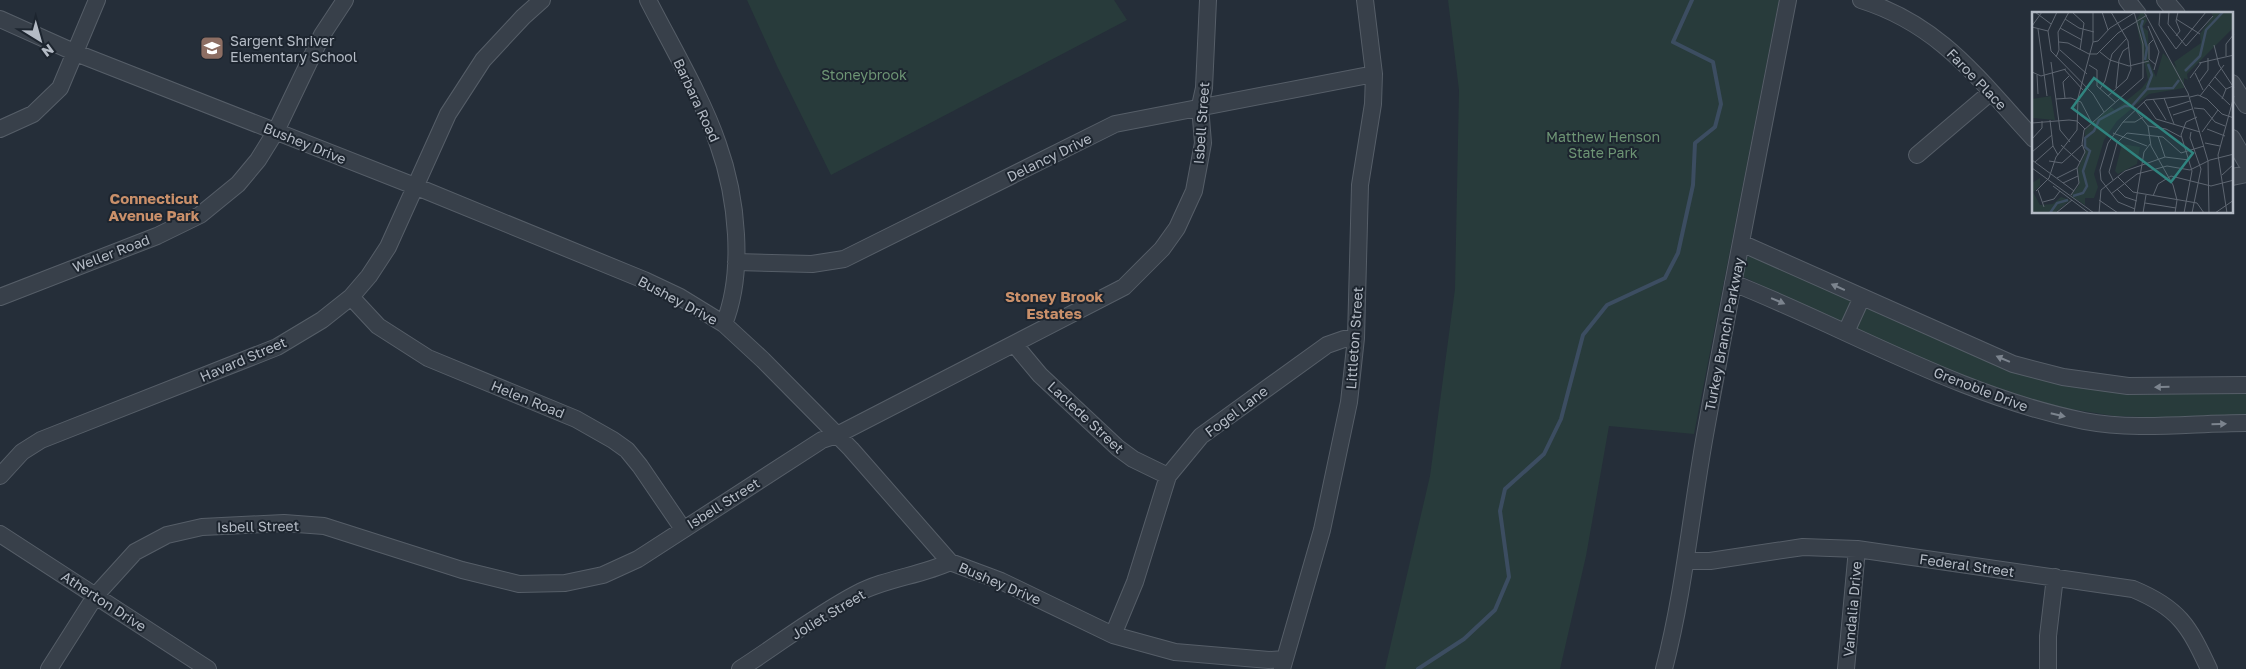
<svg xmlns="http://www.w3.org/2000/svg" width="2246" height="669" font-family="'Golos Text',sans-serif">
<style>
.green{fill:#283b3b}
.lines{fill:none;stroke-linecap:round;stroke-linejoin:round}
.stream{stroke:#3c4d61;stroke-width:4}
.minor-casing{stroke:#565e68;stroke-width:18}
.minor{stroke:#38404a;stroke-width:16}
.oneway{fill:#7c848e}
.labels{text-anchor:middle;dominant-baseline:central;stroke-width:4;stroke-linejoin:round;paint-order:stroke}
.poi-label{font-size:14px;fill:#b4bbc5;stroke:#1d252f;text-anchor:start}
.park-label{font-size:14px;fill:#6d9474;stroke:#1d252f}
.street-label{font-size:14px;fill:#b4bbc5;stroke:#1d252f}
.neighbourhood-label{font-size:15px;font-weight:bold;fill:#ca906a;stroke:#1d252f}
.inset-river{fill:none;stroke:#3c4d61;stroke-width:2.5}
.inset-road{fill:none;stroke:#5e6671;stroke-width:1}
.view{fill:#30847f;fill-opacity:0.15;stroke:#30847f;stroke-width:2.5}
.inset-edge{fill:none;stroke:#b4bbc5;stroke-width:2.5}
</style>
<rect width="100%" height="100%" fill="#252e39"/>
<!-- green -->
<path class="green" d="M 747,0 L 1114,0 L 1127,20 L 831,175 L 777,66 Z
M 1448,0 L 1779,0 L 1694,434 L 1609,426 L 1586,556 L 1560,669 L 1385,669 L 1430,476 L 1455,289 L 1459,90 Z
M 1750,256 L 1853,301 L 1842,324 L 1744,277 L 1741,270 L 1746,258 Z
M 1865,307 L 2022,372 L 2246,390 L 2246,417 L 2178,418 L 2114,416 L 2064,408 L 2001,393 L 1854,329 Z"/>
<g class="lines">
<!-- stream -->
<path class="stream" d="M 1418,669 L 1464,639 L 1495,610 L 1509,577 L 1500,511 L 1505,489 L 1544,454 L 1561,419 L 1583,335 L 1607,305 L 1665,278 L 1678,253 L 1693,185 L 1695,143 L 1715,127 L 1721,104 L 1713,62 L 1673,42 L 1692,0"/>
<!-- minor casing -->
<g class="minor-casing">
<path id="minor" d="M 648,0 C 671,45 702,97 718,144 C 737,197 745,272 724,324
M 1861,0 C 1941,25 1979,80 2034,139
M 2127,0 L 2138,14
M 2165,0 L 2177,14
M 0,19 L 76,53 L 417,187 L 644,280 L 680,297 L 724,324 L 763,360 L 851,449 L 950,562 L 1001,581 L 1113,635 L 1175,652 L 1269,660 L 1285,659
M 2232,83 L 2246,105
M 0,129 L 33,114 L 60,88 L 97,0
M 2232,138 L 2246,162
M 1917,155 L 1991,92
M 2232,177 L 2246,174
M 1741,243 L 2013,364 L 2063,377 L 2128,386 L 2246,385
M 736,262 L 812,264 L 844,259 L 1115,124 L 1374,74
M 1733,283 C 1849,329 1960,396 2084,421 C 2137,431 2192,423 2246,423
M 0,297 L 157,236 L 200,215 L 238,184 L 258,160 L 276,131 L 322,35 L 345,0
M 351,297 L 378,326 L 428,358 L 576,419 L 613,440 L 627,450 L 640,466 L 683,529
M 1846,332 L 1862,297
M 1015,345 L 1040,375 L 1118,448 L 1133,459 L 1168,476
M 0,476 L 22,452 L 41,440 L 277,347 L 322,320 L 351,297 L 369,276 L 388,247 L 448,114 L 483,60 L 523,17 L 542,0
M 0,534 L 208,669
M 1687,561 L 1710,561 L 1803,547 L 1857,549 L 2133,589 C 2179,608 2189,626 2209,669
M 1113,635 L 1135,582 L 1168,476 L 1201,436 L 1327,345 L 1344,339 L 1356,338
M 49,669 L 96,595 L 135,552 L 167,535 L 202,527 L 284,523 L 324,526 L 462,570 L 519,584 L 565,583 L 603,575 L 638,559 L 822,440 L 837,435 L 1124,287 L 1162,249 L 1177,228 L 1194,191 L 1203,143 L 1200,106 L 1204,88 L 1208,0
M 740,669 C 779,644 816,615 856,594 C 886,578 920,576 950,562
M 1282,669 L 1322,530 L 1349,402 L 1356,338 L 1360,185 L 1373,104 L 1374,74 L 1365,0
M 1664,669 C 1684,592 1691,513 1705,435 C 1731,289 1760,145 1788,0
M 1846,669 L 1857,549
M 2048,669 L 2048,636 L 2055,577"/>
</g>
<!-- minor -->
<use href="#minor" class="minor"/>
</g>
<!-- one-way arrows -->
<defs><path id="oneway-solid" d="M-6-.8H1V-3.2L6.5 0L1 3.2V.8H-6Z" transform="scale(1.25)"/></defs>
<g class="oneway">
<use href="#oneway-solid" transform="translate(1838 287) rotate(-156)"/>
<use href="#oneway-solid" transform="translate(1778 301) rotate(23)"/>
<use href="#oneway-solid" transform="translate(2003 359) rotate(-157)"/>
<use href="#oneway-solid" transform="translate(2162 387) rotate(179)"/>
<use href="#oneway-solid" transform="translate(2058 415) rotate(13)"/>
<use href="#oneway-solid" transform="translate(2219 424) rotate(-2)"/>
</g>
<!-- icons -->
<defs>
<g id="school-square" transform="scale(1.25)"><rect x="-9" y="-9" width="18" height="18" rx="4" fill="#8d6e63" stroke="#1d252f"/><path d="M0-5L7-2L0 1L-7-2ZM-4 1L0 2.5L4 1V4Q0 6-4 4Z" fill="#fff"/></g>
</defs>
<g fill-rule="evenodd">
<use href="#school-square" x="212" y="48"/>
</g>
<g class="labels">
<!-- poi labels -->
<g class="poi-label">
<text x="230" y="40">Sargent Shriver<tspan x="230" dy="16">Elementary School</tspan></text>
</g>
<!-- park labels -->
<g class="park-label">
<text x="864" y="74">Stoneybrook</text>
<text x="1603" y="136">Matthew Henson<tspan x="1603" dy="16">State Park</tspan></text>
</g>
<!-- street labels -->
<g class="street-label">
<text transform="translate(1977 79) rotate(46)">Faroe Place</text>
<text transform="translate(697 100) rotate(65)">Barbara Road</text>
<text transform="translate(1201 123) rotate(-86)">Isbell Street</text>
<text transform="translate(305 143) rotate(22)">Bushey Drive</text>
<text transform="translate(1049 157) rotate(-26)">Delancy Drive</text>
<text transform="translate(111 253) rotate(-21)">Weller Road</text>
<text transform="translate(678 300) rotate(28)">Bushey Drive</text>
<text transform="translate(1724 334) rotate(-79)">Turkey Branch Parkway</text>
<text transform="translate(1354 338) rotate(-86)">Littleton Street</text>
<text transform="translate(243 359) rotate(-23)">Havard Street</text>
<text transform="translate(1981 389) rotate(21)">Grenoble Drive</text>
<text transform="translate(528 399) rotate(22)">Helen Road</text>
<text transform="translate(1236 411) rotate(-37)">Fogel Lane</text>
<text transform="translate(1086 417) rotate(43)">Laclede Street</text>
<text transform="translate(723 503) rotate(-32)">Isbell Street</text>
<text transform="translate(258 526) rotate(-1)">Isbell Street</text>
<text transform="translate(1967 565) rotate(8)">Federal Street</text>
<text transform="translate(1000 583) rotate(23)">Bushey Drive</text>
<text transform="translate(104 601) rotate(33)">Atherton Drive</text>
<text transform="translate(1852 609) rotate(-85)">Vandalia Drive</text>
<text transform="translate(828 614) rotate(-31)">Joliet Street</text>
</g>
<!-- neighbourhood labels -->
<g class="neighbourhood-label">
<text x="154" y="198">Connecticut<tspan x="154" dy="17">Avenue Park</tspan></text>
<text x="1054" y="296">Stoney Brook<tspan x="1054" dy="17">Estates</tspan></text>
</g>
</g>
<!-- overview -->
<g transform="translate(2032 12)">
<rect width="201" height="201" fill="#252e39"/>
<path d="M 109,0 L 112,0 L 115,9 L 111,15 L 116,19 L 117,49 L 124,65 L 131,41 L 145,56 L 142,50 L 169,31 L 168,22 L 181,4 L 179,0 L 201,0 L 201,16 L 155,62 L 156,68 L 152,66 L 152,76 L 117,82 L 85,109 L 72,128 L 62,162 L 66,175 L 62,186 L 53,186 L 53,193 L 39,184 L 47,173 L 46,156 L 53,142 L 53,118 L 79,95 L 83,98 L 110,76 L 116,68 L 104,9 ZM 19,84 L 23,108 L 1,106 L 0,87 ZM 90,132 L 108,135 L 105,152 L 86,162 L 83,159 ZM 8,166 L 8,174 L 1,180 L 8,193 L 21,192 L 29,185 L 38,188 L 23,201 L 0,201 L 0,171 Z" fill="#283b3b"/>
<path class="inset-river" d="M 111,8 L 109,14 L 115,36 L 113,48M 153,59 L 168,44 L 174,18 L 191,0M 115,76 L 120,63 L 116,52M 41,184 L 51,181 L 55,174 L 51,159 L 58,139 L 53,135 L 53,126 L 62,119 L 67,108 L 93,94 L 100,94 L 115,77 L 141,76 L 147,68M 18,201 L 25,191 L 36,188"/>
<path class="inset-road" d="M 3,0 L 19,12M 25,0 L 16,19 L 19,39 L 61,82 L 72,100M 40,0 L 52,11 L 48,38M 70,0 L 76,18M 112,0 L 156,81 L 176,149 L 177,201M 128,0 L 127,13 L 144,37 L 174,0M 137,0 L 136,12 L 154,34 L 181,4M 33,7 L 47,16 L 62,20M 144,7 L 168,22M 0,14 L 10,0M 116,14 L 127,40 L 122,58M 0,15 L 16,19M 28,16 L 50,28M 6,17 L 15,84M 144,24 L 148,19 L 144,9 L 146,0M 121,28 L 117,32 L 117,47 L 124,53M 27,30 L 36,31 L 57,42 L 65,42 L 86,21 L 115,3M 61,30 L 66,29 L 78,16 L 102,1M 182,33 L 187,53 L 202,76M 28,38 L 55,62M 68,40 L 78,48 L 97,54 L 117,49M 194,44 L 194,32 L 202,22M 24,45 L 27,38 L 26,20 L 37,0M 19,50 L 28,118 L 38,130M 167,51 L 202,43M 57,53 L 65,58 L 65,74 L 83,90M 32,57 L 51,78M 0,60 L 9,64 L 34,57M 163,61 L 171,78M 5,63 L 6,82M 183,65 L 194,77M 158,66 L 169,51M 167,70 L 176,58 L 176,46M 177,73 L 198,93M 84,76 L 87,48 L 91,39 L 97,35M 68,77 L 73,69 L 80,42 L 95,26M 76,84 L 95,67 L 99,57 L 96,29 L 79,0M 168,84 L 192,53M 158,85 L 166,83 L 175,87 L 190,102 L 202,106M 33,86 L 31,70 L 37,64M 132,86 L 142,112M 24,87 L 39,86 L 49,90 L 60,111M 121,87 L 134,108M 190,87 L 194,77 L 201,74M 112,90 L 124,107 L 168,120M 136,96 L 158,89M 162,96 L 172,97 L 183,110 L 193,114M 104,99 L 116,114 L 119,134 L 141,173 L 145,188 L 143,201M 141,103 L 160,97M 18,108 L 21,134 L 26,143M 91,110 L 103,110 L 111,105M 0,111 L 37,108 L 45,109 L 53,117M 116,114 L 134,117 L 149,125M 175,117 L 193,124M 159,120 L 158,126 L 169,157 L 160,201M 170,120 L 186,98M 81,121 L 115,134M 126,124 L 133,145M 0,127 L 10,116 L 10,109M 173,131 L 188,134M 29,133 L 48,150M 0,140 L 20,123M 0,148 L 42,179M 17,149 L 30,151 L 50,133M 3,150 L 21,134M 0,156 L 62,201M 190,163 L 202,152M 86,165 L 101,180 L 165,191 L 172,201M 25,166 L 45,156M 81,168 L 77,160 L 85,131 L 95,121 L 131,125 L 149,141 L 172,134M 31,171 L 46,164M 21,174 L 57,201M 85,177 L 93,185 L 105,189M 6,178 L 12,195M 4,179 L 17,166 L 24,145 L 45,118 L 46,86 L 61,30 L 61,0M 79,182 L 105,162 L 135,154 L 158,158 L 178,148 L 202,142M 39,183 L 47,171 L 45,156 L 53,140 L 50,132 L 52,118 L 111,66 L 111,32 L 102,0M 121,184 L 126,172 L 139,164 L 179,174 L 202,168M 67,188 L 86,201M 11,190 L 22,187 L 28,179M 113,191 L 144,196M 103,197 L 86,190 L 69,168 L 68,158 L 76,131 L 91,110 L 114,88 L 156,84M 24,201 L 40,188M 67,201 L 69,178 L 93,159 L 133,145 L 157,148M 102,201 L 112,140 L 118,132M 111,201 L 114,183M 152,201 L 160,159 L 149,123 L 154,110 L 165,105M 183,201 L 202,188M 195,201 L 186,143 L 202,84"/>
<path class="view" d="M 62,66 L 161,141 L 139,170 L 40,96 Z"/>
<rect width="201" height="201" class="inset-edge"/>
</g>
<!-- north arrow -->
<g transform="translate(40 40) rotate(143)" stroke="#1d252f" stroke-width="4" paint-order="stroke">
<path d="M0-4L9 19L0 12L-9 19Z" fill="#b4bbc5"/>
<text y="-8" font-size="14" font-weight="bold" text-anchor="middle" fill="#b4bbc5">N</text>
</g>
</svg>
